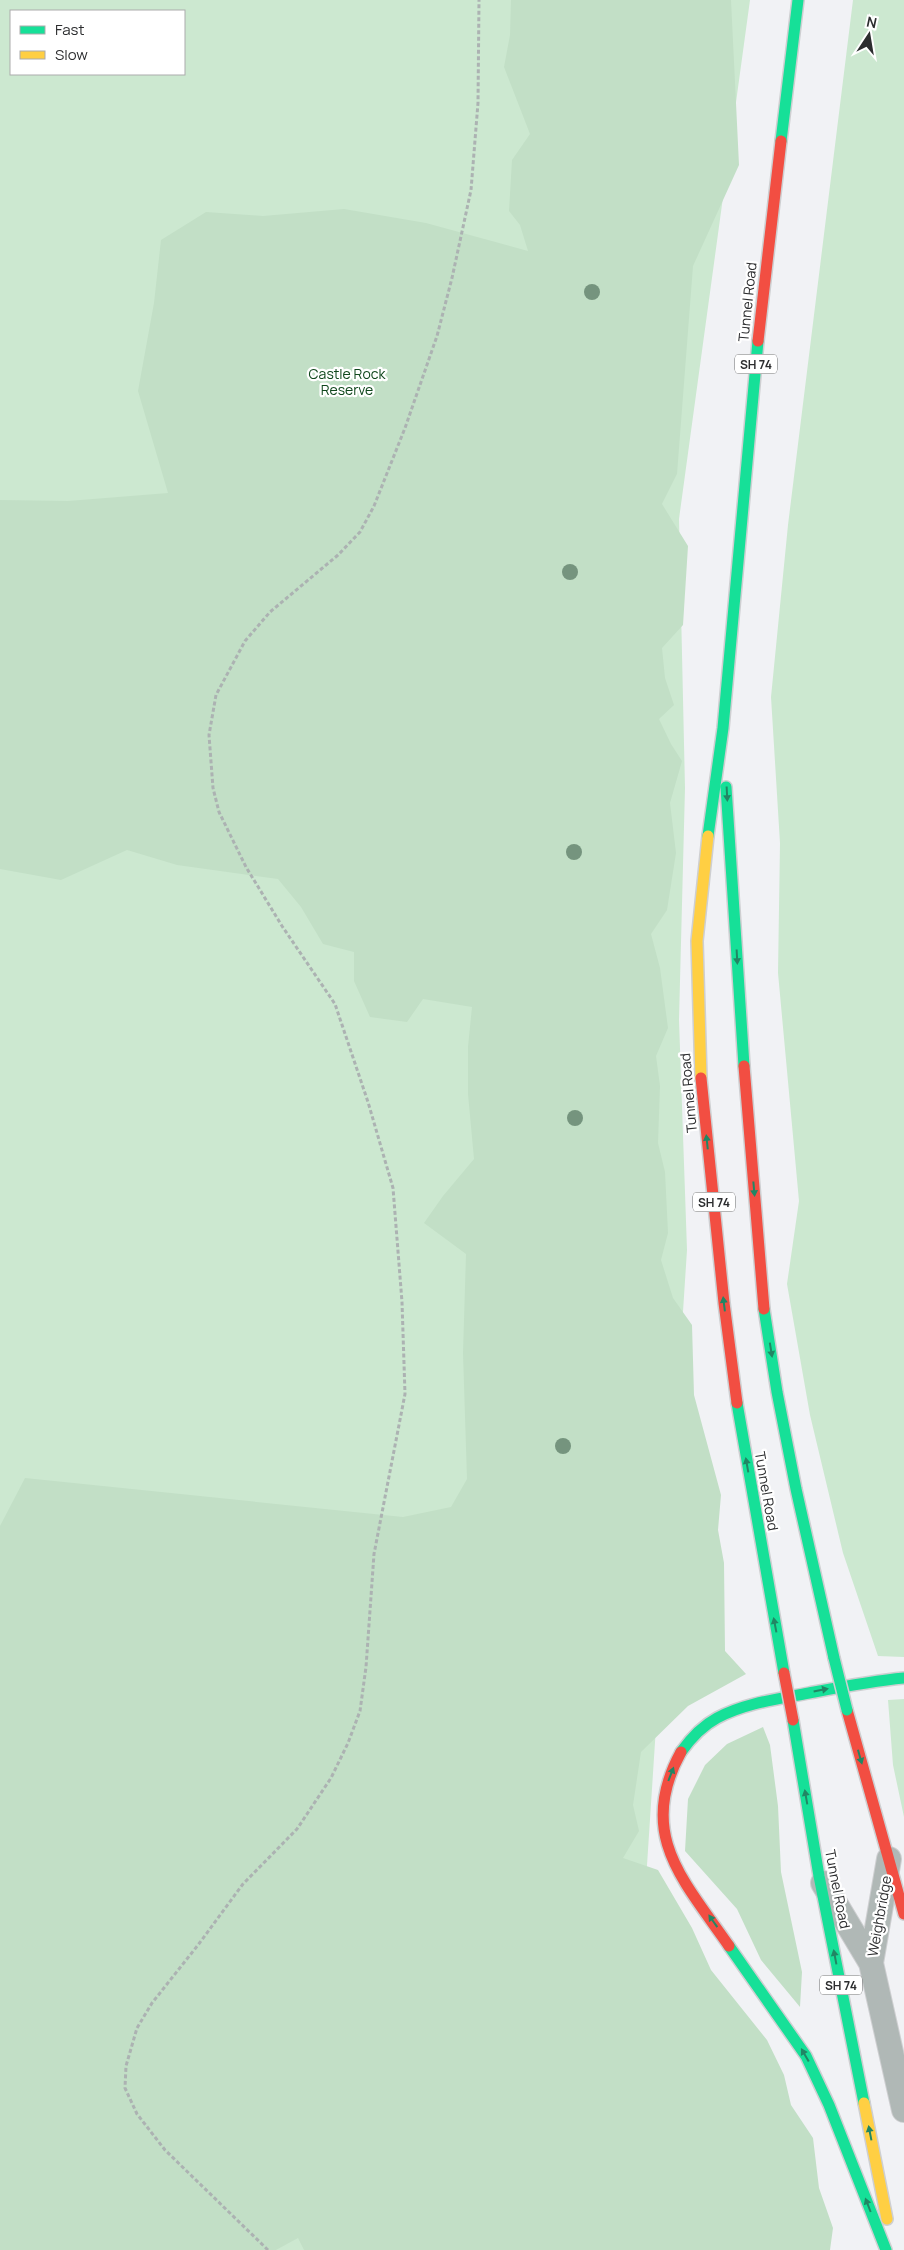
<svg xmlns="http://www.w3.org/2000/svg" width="904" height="2250" font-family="Manrope,sans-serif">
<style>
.green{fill:#cce8d0;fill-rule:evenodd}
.forest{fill:#c2dfc6}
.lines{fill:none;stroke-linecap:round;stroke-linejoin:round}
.lane-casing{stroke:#cecfd1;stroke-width:26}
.fast-casing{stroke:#cecfd1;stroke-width:14}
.slow-casing{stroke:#cecfd1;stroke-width:14}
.jam-casing{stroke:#cecfd1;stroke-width:14}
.path{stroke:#acb2b2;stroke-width:3;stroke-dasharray:4 2.5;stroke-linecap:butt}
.lane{stroke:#b0b8b6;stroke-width:24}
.fast{stroke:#16e098;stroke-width:11}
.slow{stroke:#ffcf43;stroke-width:11}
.jam{stroke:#f24e42;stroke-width:11}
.fast-bridge-casing{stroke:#cecfd1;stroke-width:14;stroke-linecap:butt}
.jam-bridge-casing{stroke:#cecfd1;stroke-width:14;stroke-linecap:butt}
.fast-bridge{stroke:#16e098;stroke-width:11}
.jam-bridge{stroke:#f24e42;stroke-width:11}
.tree{fill:#75947e}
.oneway{fill:#218664}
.labels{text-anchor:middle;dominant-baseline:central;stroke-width:4.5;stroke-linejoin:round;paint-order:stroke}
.shield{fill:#fff;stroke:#6b6c6d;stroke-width:1}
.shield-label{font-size:12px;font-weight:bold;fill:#2c2d2f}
.street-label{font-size:14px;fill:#2c2d2f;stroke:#fff}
.park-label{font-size:14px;fill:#0f471c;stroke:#fff}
</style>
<rect width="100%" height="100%" fill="#f1f2f5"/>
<!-- green -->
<path class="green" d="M 0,0 L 750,0 L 679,519 L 685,788 L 679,1020 L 687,1250 L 622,2250 L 0,2250 ZM 11,11 L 184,11 L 184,74 L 11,74 Z
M 853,0 L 904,0 L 904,1657 L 878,1656 L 843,1553 L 810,1415 L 787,1284 L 799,1201 L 778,973 L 780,843 L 771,697 L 788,525 Z
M 904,1699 L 904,1817 L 893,1765 L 888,1700 Z"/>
<!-- forest -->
<path class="forest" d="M 511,0 L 731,0 L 739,165 L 693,266 L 677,474 L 662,504 L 688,546 L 683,625 L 662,648 L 665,678 L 674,705 L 659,719 L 671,744 L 682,761 L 670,803 L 676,853 L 667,910 L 651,934 L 660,968 L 668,1028 L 656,1056 L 660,1086 L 658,1143 L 665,1172 L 668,1233 L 661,1260 L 673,1298 L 692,1325 L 694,1395 L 721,1495 L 718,1530 L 724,1563 L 725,1651 L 746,1674 L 688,1706 L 641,1752 L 633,1805 L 639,1831 L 623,1858 L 658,1870 L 692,1928 L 711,1970 L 767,2040 L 784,2075 L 791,2105 L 813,2138 L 819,2188 L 833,2228 L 830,2250 L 304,2250 L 298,2238 L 276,2250 L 0,2250 L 0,1526 L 25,1478 L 403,1517 L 451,1507 L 467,1479 L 463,1353 L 466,1254 L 424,1223 L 443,1196 L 474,1159 L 468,1094 L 468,1047 L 472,1007 L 423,999 L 407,1022 L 370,1017 L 354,981 L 354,952 L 323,944 L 301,907 L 278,879 L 177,865 L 127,850 L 61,880 L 0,869 L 0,500 L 68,501 L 168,493 L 138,391 L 154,303 L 161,240 L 206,212 L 263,216 L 344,209 L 426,223 L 528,251 L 520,225 L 509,211 L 512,160 L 530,134 L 504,67 L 510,35 Z
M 763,1727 L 770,1745 L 778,1806 L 781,1872 L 802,1972 L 800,2007 L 761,1960 L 737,1909 L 685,1851 L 688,1799 L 705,1765 L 727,1744 Z"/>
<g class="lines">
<!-- lane casing -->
<g class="lane-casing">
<path id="lane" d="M 823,1883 L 871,1963 L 904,2110
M 871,1963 L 889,1859"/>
</g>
<!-- fast casing -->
<g class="fast-casing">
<path id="fast" d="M 781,141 L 798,0
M 726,787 L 744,1066
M 708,836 L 723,728 L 758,341
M 764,1309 L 777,1392 L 796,1489 L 834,1658
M 737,1403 L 784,1673
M 793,1720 L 819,1876 L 864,2103
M 681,1752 C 691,1738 702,1726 717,1718 C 745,1703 778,1699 809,1693 C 841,1687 872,1681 904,1678
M 729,1946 L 806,2056 L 829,2105 L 886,2250"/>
</g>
<!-- slow casing -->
<g class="slow-casing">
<path id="slow" d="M 701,1078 L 697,941 L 708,836
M 864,2103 L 887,2219"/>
</g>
<!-- jam casing -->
<g class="jam-casing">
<path id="jam" d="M 758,341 L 781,141
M 744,1066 L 764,1309
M 701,1078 L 724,1303 L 737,1403
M 847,1710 L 904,1914
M 681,1752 C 636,1834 684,1881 729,1946"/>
</g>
<!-- path -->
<path class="path" d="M 268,2250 L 165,2150 L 137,2114 L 125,2088 L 126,2066 L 137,2028 L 152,2003 L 198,1945 L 243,1884 L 297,1829 L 331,1778 L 348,1743 L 360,1711 L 366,1667 L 374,1554 L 405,1394 L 402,1302 L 393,1188 L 368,1102 L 335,1004 L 282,926 L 246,867 L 219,812 L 213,788 L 209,735 L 216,695 L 245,641 L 270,612 L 338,555 L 360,532 L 374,506 L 405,428 L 437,336 L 452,278 L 471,190 L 478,103 L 479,0"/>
<!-- lane -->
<use href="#lane" class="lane"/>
<!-- fast -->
<use href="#fast" class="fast"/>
<!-- slow -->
<use href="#slow" class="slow"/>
<!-- jam -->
<use href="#jam" class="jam"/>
<!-- fast-bridge casing -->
<g class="fast-bridge-casing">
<path id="fast-bridge" d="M 834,1658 L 847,1710"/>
</g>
<!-- jam-bridge casing -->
<g class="jam-bridge-casing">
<path id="jam-bridge" d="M 784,1673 L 793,1720"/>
</g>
<!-- fast-bridge -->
<use href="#fast-bridge" class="fast-bridge"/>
<!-- jam-bridge -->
<use href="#jam-bridge" class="jam-bridge"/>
</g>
<!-- trees -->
<g class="tree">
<circle cx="592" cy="292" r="8"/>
<circle cx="570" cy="572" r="8"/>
<circle cx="574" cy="852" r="8"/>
<circle cx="575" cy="1118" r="8"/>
<circle cx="563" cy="1446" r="8"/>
</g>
<!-- one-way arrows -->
<defs><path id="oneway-solid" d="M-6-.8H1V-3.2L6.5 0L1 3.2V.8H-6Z" transform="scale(1.25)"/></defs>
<g class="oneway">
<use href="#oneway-solid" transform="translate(727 794) rotate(87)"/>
<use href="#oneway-solid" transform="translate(737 957) rotate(87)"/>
<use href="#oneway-solid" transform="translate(707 1142) rotate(-96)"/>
<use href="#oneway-solid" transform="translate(754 1189) rotate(85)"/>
<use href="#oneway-solid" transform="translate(724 1304) rotate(-97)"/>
<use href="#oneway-solid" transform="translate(771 1350) rotate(81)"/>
<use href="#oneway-solid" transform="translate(747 1465) rotate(-100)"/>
<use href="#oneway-solid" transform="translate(775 1625) rotate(-101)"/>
<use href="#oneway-solid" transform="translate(821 1690) rotate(-11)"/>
<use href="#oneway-solid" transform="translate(860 1757) rotate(74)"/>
<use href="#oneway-solid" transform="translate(671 1774) rotate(-69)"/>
<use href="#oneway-solid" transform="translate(806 1797) rotate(-100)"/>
<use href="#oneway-solid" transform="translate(713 1921) rotate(-125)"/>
<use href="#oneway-solid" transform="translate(835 1957) rotate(-101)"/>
<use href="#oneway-solid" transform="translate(805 2055) rotate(-120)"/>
<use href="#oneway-solid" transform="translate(870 2133) rotate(-101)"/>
<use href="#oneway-solid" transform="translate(868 2205) rotate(-111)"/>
</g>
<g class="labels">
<!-- shield labels -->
<g class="shield">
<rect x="735" y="354.5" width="42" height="19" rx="4"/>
<rect x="693" y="1192.5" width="42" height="19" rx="4"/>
<rect x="820" y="1975.5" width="42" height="19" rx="4"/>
</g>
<g class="shield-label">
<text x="756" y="364">SH 74</text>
<text x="714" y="1202">SH 74</text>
<text x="841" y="1985">SH 74</text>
</g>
<!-- street labels -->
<g class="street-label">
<text transform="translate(747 302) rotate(-84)">Tunnel Road</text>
<text transform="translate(688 1093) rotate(-95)">Tunnel Road</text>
<text transform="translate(767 1491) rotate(80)">Tunnel Road</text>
<text transform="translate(838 1889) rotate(79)">Tunnel Road</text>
<text transform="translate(879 1916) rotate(-80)">Weighbridge</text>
</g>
<!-- park labels -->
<g class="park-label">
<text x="347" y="373">Castle Rock<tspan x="347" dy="16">Reserve</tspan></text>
</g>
</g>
<!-- legend -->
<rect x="10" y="10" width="175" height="65" fill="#ffffff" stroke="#ababac"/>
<rect x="20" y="26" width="25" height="8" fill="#16e098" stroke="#ababac"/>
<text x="55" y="35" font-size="15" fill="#2c2d2f">Fast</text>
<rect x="20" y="51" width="25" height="8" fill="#ffcf43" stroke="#ababac"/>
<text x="55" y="60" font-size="15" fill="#2c2d2f">Slow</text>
<!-- north arrow -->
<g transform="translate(869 35) rotate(12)" stroke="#ffffff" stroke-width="4" paint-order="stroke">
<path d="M0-4L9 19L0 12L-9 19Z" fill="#2c2d2f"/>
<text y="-8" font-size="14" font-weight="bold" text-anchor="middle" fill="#2c2d2f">N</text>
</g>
</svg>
